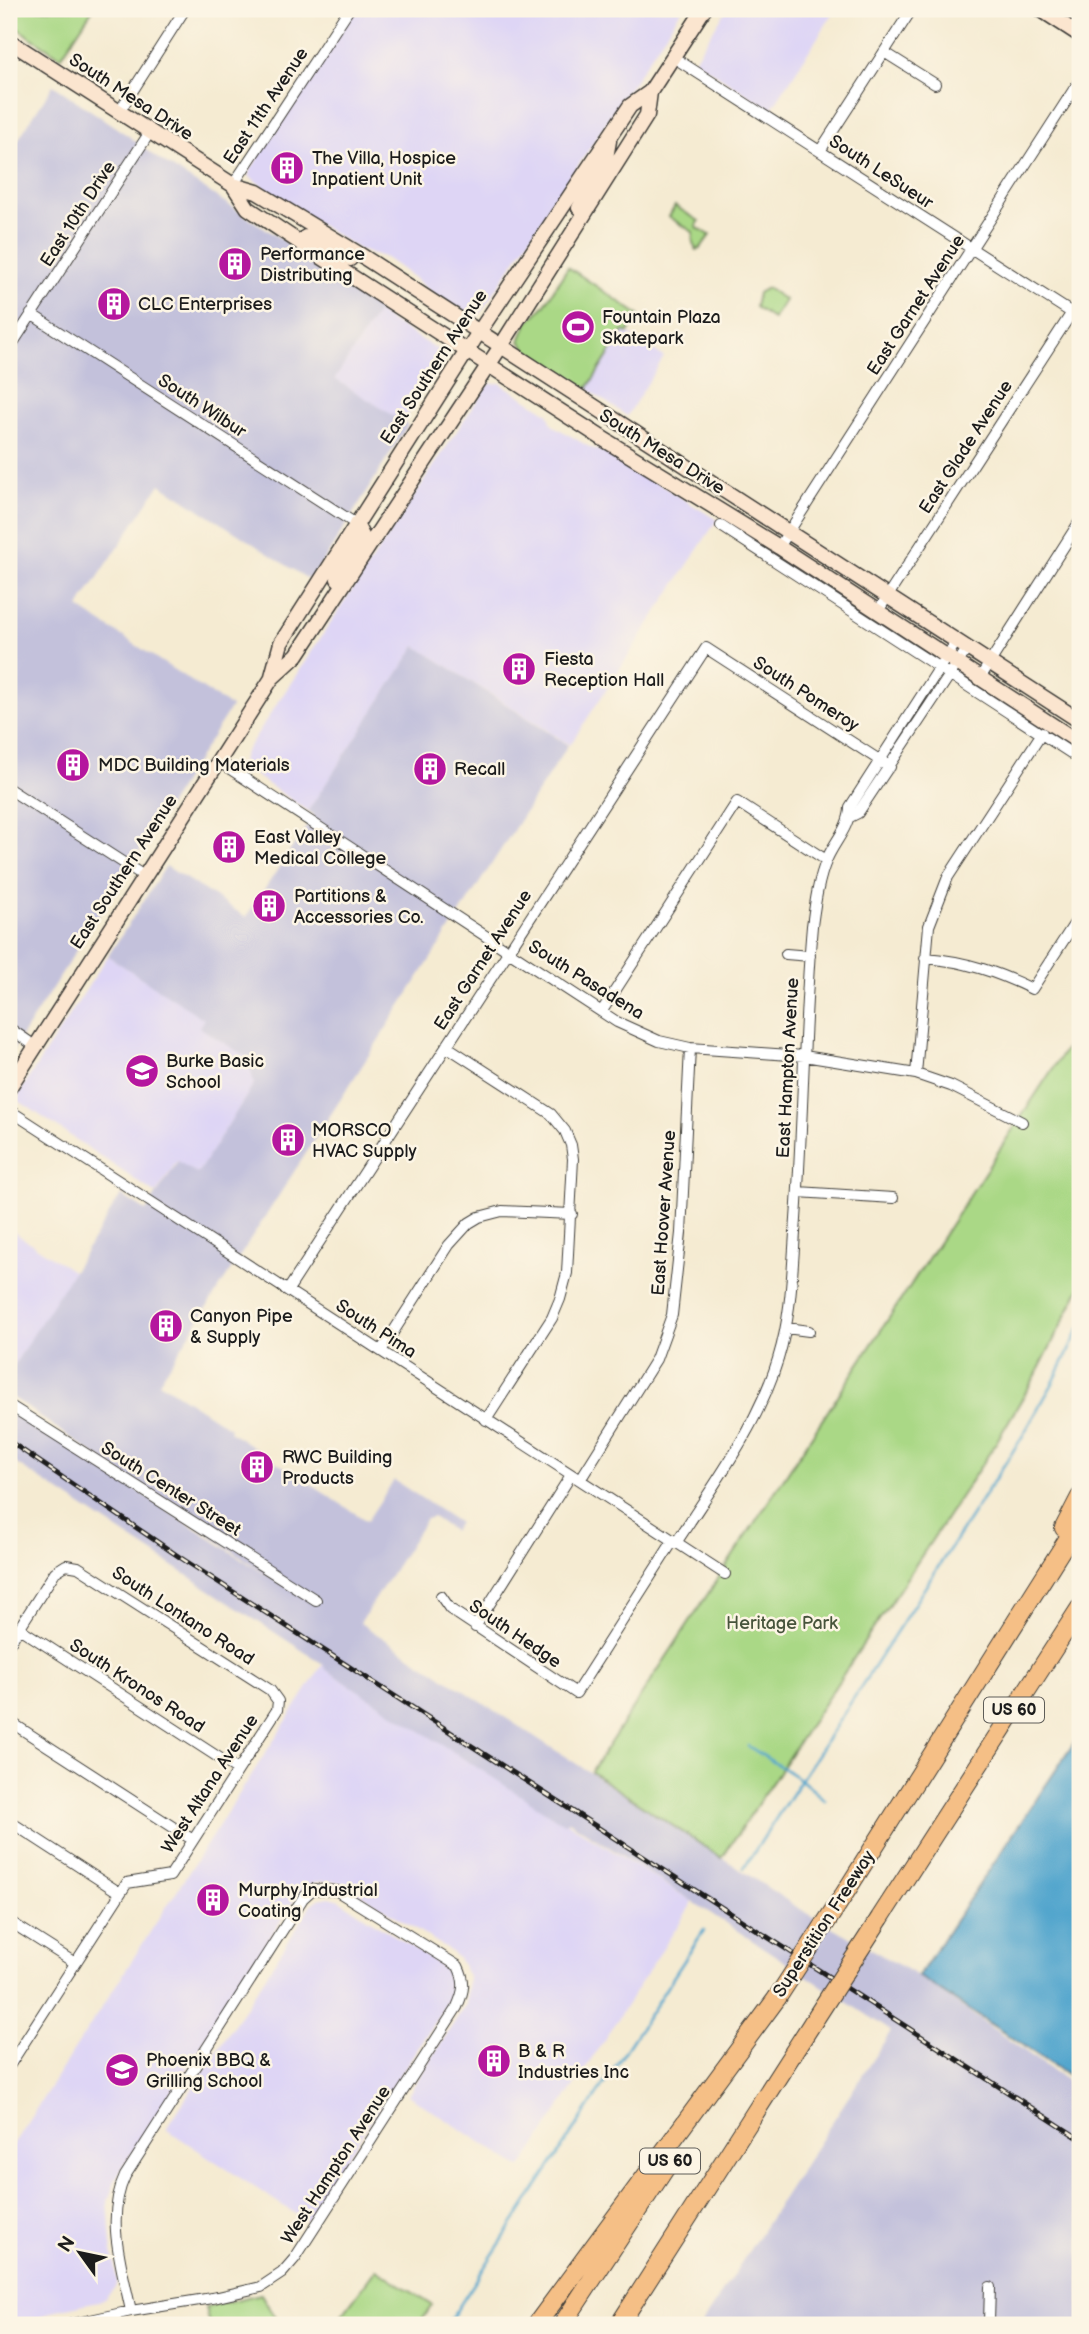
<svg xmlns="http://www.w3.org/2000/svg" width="1089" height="2334" font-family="'Balsamiq Sans',sans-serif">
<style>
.built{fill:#ded5f5}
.industrial{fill:#c3c1db}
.green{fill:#aad886;stroke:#637a51;stroke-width:2}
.water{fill:#52a6cd;stroke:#376174;stroke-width:2}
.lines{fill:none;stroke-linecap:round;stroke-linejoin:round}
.stream{stroke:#52a6cd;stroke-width:2.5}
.street-casing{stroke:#3d3b37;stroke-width:12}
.secondary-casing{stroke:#3d3b37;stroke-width:17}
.highway-casing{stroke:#3d3b37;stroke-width:20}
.street{stroke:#fff;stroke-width:10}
.secondary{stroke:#fbe5cf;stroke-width:14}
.highway{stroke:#f5bf86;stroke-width:18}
.rail-casing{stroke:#1c1c1c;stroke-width:5}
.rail{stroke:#fcf5e5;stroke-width:2.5;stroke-dasharray:8;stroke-linecap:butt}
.highway-bridge-casing{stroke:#3d3b37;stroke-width:20;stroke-linecap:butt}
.highway-bridge{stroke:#f5bf86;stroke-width:18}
.labels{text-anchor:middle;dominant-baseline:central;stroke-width:5;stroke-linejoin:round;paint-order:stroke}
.shield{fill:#fcf5e5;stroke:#5f5d58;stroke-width:2}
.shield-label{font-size:16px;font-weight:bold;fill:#1c1c1c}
.street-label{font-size:18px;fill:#1c1c1c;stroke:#fcf5e5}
.poi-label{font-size:18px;fill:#1c1c1c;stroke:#fcf5e5;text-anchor:start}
.park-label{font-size:18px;fill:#47543c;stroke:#fcf5e5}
</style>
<rect width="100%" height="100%" fill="#fcf5e5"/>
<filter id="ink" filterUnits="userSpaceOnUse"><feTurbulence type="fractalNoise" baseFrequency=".0143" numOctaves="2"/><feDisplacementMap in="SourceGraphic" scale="14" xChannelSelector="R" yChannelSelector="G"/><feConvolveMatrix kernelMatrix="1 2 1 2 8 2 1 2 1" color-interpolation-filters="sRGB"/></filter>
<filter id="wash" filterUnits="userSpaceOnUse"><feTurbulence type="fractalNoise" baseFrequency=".00686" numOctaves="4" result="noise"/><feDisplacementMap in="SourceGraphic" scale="28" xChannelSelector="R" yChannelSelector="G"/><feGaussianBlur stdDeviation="1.57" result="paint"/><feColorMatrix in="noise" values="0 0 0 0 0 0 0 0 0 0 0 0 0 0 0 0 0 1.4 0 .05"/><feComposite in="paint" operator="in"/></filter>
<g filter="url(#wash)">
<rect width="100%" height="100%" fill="#f5ebd2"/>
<!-- built -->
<path class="built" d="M 355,9 L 682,9 L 479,315 L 467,317 L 438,299 L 413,277 L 384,257 L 360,250 L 282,201 L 249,176 L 249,172 Z
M 727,9 L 836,9 L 771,110 L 694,60 Z
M 378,311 L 389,320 L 443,353 L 445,359 L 439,369 L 431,374 L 424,385 L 421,383 L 415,393 L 417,397 L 404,423 L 335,379 Z
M 625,331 L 664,357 L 627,416 L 587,389 Z
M 500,383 L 548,413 L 552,425 L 591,448 L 609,453 L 717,520 L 570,745 L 416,646 L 308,811 L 244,768 L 241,764 L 244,754 L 486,387 L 490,384 Z
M 108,956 L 205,1019 L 200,1027 L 249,1058 L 254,1084 L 197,1174 L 177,1161 L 156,1194 L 19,1101 L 19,1093 Z
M 9,1229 L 74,1272 L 9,1373 Z
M 323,1664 L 325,1669 L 693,1902 L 521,2168 L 408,2095 L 466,2004 L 468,1976 L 458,1958 L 446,1948 L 343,1883 L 334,1881 L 315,1882 L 305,1887 L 297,1896 L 116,2178 L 108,2201 L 111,2245 L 117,2281 L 115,2288 L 103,2300 L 52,2311 L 27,2325 L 9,2325 L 9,2151 Z
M 329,1897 L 339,1900 L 438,1964 L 449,1973 L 452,1991 L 450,1998 L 306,2221 L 166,2129 L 313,1903 L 319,1899 Z"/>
<!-- industrial -->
<path class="industrial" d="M 53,85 L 130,137 L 154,156 L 382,305 L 335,379 L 408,425 L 311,581 L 160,484 L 83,600 L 79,608 L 231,707 L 9,1056 L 9,154 Z
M 416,646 L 568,745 L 159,1382 L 230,1428 L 229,1431 L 367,1521 L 394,1480 L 459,1523 L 453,1531 L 433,1517 L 426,1519 L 360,1623 L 689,1837 L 736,1836 L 723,1858 L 795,1906 L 918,1976 L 1080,2090 L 1080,2325 L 701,2325 L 891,2031 L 569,1821 L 563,1823 L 325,1669 L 323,1664 L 9,1459 L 9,1406 L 286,1588 L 9,1395 L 9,1373 L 121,1195 L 146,1211 L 178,1161 L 197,1174 L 254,1084 L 248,1058 L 199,1027 L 204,1019 L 108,956 L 166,866 L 246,917 L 314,815 L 308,811 Z"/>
<!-- green -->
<path class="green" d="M 9,9 L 93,9 L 61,57 L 9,23 Z
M 675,206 L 699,221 L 696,227 L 710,235 L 700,249 L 697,250 L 693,243 L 693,232 L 669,217 Z
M 568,267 L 639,315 L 628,333 L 624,331 L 587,389 L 527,350 L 520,341 L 527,323 L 544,306 Z
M 767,288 L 785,300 L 773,319 L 755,307 L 758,293 Z
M 1080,1027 L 1080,1288 L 1036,1375 L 994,1446 L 722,1858 L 591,1772 Z
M 376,2269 L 432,2305 L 419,2325 L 328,2325 L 341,2316 Z
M 261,2294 L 279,2325 L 209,2325 L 205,2307 Z"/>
<!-- water -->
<path class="water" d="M 1080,1734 L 1080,2083 L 918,1976 Z"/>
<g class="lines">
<!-- stream -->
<path class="stream" d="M 748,1746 L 800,1779 L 825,1800
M 744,1868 L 1022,1437 L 1053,1383 L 1080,1328
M 447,2325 L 704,1930"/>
</g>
</g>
<g filter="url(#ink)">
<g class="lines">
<!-- street casing -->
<g class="street-casing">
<path id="street" d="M 884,52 L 935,84
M 673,57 L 1072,313
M 119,112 L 185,9
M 820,151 L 912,9
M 233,185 L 349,9
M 31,314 L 356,524
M 9,349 L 150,132
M 721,526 L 1080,759
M 779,547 L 1080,80
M 878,611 L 1080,300
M 980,678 L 1080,521
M 218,761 L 617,1022 L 659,1041 L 690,1048 L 804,1056 L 916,1074 L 951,1086 L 1022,1122
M 9,789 L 144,876
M 850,817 L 858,813 L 967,649
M 786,954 L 810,956
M 925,958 C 965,961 997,972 1032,989 L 1080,915
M 602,1011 L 737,802 L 826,860
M 9,1028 L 35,1046
M 446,1046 L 551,1114 L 565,1131 L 571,1145 L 573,1159 L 567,1273 L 560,1299 L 552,1318 L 486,1420
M 916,1074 L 929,926 L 948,877 L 1042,733
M 9,1110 L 725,1574
M 798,1192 L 893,1198
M 288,1290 L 706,648 L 890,767
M 786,1328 L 809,1331
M 381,1351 L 449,1245 L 469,1223 L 479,1217 L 502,1211 L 572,1214
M 9,1405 L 316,1600
M 580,1480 L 656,1359 L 672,1315 L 681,1233 L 690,1048
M 676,1543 C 714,1484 758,1426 778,1359 C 791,1317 792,1276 795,1233 C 803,1131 803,1028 812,926 C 815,904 818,880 827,859 C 834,842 850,827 850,807 L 956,642
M 441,1596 L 450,1609 L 576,1693 L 673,1541
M 475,1627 L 571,1475
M 19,1628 L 238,1770
M 9,1644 L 55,1572 L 66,1565 L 78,1567 L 270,1690 L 278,1701 L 277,1710 L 170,1876 L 127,1883 L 9,2066
M 9,1721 L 193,1840
M 9,1821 L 120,1893
M 9,1921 L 75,1963
M 68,2325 L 131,2311 L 218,2297 L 261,2287 L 282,2273 L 295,2258 L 457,2007 C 464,1991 466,1982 458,1966 L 337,1891 L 313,1889 L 303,1898 L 125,2176 C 105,2218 122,2267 131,2311
M 987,2325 L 989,2322 L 990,2287"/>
</g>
<!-- secondary casing -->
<g class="secondary-casing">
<path id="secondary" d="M 1040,9 L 1080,35
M 9,41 L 233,185 L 257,192 L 359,254 L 1080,721
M 233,185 L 248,208 L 323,258 L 605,440 L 779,547 L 1080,743
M 579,208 L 605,163 L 609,141
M 306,237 L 350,259
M 338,579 L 359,545 L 362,536 L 356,524
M 272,676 L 281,643 L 479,332 L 630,106 L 650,92 L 704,9
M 9,1088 L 272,678 L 297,655 L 501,346 L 647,115 L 650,92"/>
</g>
<!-- highway casing -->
<g class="highway-casing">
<path id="highway" d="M 1064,1528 L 1080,1497
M 843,1896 L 1080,1520
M 880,1918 L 1080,1608
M 536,2325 L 777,1998
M 562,2325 L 666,2167
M 619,2325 L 813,2022"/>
</g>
<!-- street -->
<use href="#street" class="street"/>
<!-- secondary -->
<use href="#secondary" class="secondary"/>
<!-- highway -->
<use href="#highway" class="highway"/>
<!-- rail casing -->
<g class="rail-casing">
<path id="rail" d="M 9,1441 L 181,1558 L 1080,2139"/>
</g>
<!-- rail -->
<use href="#rail" class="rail"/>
<!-- highway-bridge casing -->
<g class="highway-bridge-casing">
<path id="highway-bridge" d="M 777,1998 L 843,1896
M 813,2022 L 880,1918"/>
</g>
<!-- highway-bridge -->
<use href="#highway-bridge" class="highway-bridge"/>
</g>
</g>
<!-- icons -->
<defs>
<g id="building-disc" transform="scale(1.75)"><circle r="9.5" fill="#b5179e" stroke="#fcf5e5"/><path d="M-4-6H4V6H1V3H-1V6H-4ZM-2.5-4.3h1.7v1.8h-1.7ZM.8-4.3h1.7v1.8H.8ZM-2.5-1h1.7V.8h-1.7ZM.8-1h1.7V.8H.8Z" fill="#fff"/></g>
<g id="stadium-disc" transform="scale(1.75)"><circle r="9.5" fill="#b5179e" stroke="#fcf5e5"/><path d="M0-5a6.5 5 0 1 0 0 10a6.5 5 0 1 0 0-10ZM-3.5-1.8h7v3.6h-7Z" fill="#fff"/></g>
<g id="school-disc" transform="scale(1.75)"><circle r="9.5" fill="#b5179e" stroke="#fcf5e5"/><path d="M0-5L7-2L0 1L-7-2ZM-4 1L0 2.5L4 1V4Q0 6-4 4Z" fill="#fff"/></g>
</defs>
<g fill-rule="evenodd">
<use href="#building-disc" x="287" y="168"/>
<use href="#building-disc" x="235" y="264"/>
<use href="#building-disc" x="114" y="304"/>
<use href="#stadium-disc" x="578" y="327"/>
<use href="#building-disc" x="519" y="669"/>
<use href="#building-disc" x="73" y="765"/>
<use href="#building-disc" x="430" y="769"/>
<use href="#building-disc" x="229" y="847"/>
<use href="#building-disc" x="269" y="906"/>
<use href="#school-disc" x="142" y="1071"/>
<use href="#building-disc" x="288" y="1140"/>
<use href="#building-disc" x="166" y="1326"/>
<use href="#building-disc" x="257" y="1467"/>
<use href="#building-disc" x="213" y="1900"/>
<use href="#building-disc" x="494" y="2061"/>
<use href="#school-disc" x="122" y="2070"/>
</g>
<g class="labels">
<!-- shield labels -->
<g class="shield">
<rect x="984" y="1697.5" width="60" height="25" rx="5"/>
<rect x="640" y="2148.5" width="60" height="25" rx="5"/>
</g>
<g class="shield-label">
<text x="1014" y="1710">US 60</text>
<text x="670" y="2161">US 60</text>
</g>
<!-- street labels -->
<g class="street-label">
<text transform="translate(131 97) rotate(33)">South Mesa Drive</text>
<text transform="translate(266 106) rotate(-56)">East 11th Avenue</text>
<text transform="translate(881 172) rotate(33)">South LeSueur</text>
<text transform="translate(78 214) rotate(-57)">East 10th Drive</text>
<text transform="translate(916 305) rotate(-57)">East Garnet Avenue</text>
<text transform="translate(434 367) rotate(-57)">East Southern Avenue</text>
<text transform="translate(202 406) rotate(33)">South Wilbur</text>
<text transform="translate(966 447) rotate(-57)">East Glade Avenue</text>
<text transform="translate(662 452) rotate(32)">South Mesa Drive</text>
<text transform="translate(806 694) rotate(33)">South Pomeroy</text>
<text transform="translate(124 872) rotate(-57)">East Southern Avenue</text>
<text transform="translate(483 960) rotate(-57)">East Garnet Avenue</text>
<text transform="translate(586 980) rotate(32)">South Pasadena</text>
<text transform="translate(788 1068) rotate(-87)">East Hampton Avenue</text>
<text transform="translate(664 1213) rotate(-86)">East Hoover Avenue</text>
<text transform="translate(376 1329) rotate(33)">South Pima</text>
<text transform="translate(171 1489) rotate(32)">South Center Street</text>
<text transform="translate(183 1616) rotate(33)">South Lontano Road</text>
<text transform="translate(515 1634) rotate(34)">South Hedge</text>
<text transform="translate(137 1686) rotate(33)">South Kronos Road</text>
<text transform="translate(210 1784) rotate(-57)">West Altana Avenue</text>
<text transform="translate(824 1924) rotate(-57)">Superstition Freeway</text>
<text transform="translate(336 2165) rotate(-57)">West Hampton Avenue</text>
</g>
<!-- poi labels -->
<g class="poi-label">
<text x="312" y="158">The Villa, Hospice<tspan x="312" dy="21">Inpatient Unit</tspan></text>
<text x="260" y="254">Performance<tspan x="260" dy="21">Distributing</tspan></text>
<text x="138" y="304">CLC Enterprises</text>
<text x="602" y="317">Fountain Plaza<tspan x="602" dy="21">Skatepark</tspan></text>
<text x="544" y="659">Fiesta<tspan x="544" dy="21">Reception Hall</tspan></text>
<text x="98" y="765">MDC Building Materials</text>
<text x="454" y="769">Recall</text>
<text x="254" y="837">East Valley<tspan x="254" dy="21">Medical College</tspan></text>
<text x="294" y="896">Partitions &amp;<tspan x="294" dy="21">Accessories Co.</tspan></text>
<text x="166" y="1061">Burke Basic<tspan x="166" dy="21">School</tspan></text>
<text x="312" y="1130">MORSCO<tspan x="312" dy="21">HVAC Supply</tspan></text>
<text x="190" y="1316">Canyon Pipe<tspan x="190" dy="21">&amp; Supply</tspan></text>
<text x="282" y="1457">RWC Building<tspan x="282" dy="21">Products</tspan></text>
<text x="238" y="1890">Murphy Industrial<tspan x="238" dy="21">Coating</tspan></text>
<text x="518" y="2051">B &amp; R<tspan x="518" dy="21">Industries Inc</tspan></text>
<text x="146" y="2060">Phoenix BBQ &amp;<tspan x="146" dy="21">Grilling School</tspan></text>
</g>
<!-- park labels -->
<g class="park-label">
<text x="782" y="1623">Heritage Park</text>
</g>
</g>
<!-- margin -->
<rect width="1089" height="2334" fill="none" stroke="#fcf5e5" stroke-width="35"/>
<!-- north arrow -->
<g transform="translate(80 2253) rotate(303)" stroke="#fcf5e5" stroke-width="5" paint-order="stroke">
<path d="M0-5L12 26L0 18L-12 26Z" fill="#1c1c1c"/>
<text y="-10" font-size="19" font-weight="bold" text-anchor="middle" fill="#1c1c1c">N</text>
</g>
</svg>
